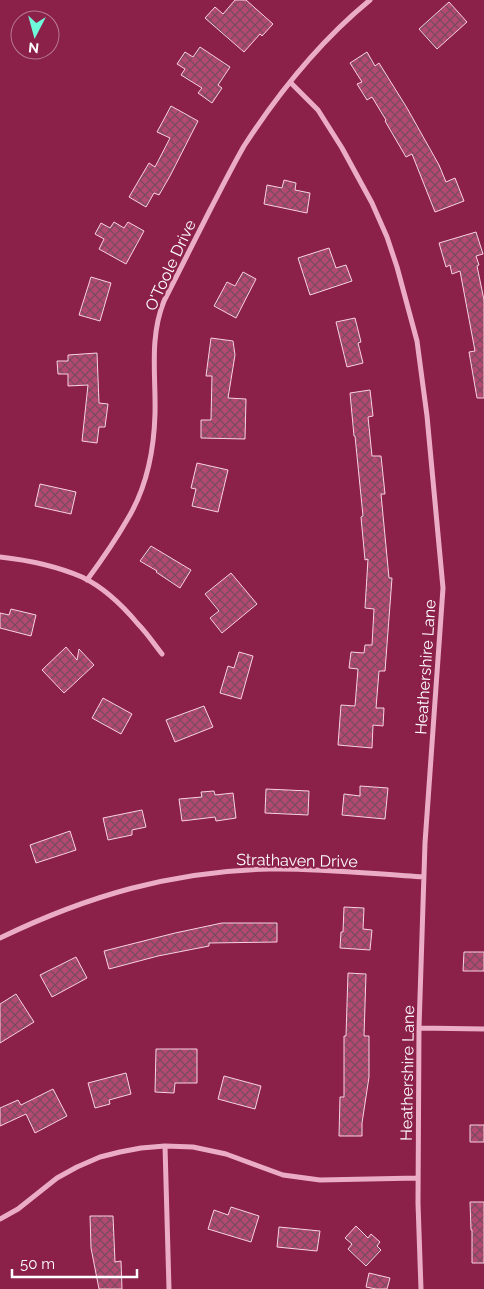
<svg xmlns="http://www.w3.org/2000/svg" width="484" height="1289" font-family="Raleway,sans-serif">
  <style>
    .building { fill: url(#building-cross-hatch); stroke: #f8d2e1 }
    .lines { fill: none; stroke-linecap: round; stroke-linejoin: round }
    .minor { stroke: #ebadc5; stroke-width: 5 }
    .labels { text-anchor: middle; stroke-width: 4.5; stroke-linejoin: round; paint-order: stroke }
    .street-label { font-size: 16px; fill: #fff; stroke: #8b2048 }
  </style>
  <defs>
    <pattern id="building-cross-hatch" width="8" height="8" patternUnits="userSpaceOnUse" patternTransform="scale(1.25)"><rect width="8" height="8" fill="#b34971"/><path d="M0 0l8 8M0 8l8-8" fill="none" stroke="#7a4b5d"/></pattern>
  </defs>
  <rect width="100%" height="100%" fill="#8b2048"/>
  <path class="building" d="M235 0H246L273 24 262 36 260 34 244 52 205 18 215 7 223 14Z
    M449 2 467 22 437 49 419 29Z
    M200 47 230 67 218 85 222 88 212 103 198 93 202 88 181 75 185 69 177 64 185 52 193 57Z
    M367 52 375 66 379 63 407 108 439 165 446 182 455 178 464 201 435 212 412 154 406 157 385 121 386 120 372 97 367 100 357 84 362 82 350 63Z
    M171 106 198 121 170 176 159 195 154 193 146 207 129 197 149 163 155 167 170 138 157 132Z
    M284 180 296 183 295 190 310 193 307 213 264 204 267 185 282 188Z
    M114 222 124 228 128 222 144 231 126 264 99 249 104 239 95 234 101 223 110 228Z
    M476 232 483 254 476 256 479 265 477 266 484 300V398H477L469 352 475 351 460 271 452 274 450 265 446 267 439 243Z
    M329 248 336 268 346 265 352 281 310 295 298 258Z
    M243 272 256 279 236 318 214 306 227 282 235 286Z
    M91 277 111 283 100 321 79 315Z
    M355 318 361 342 358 343 363 363 347 367 336 322Z
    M211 338 233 341 235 355 228 398 246 399 245 439 201 438V420H211L212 376H206Z
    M97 353 99 403 108 404 105 427H99L97 443 82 441 88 385 68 386V374H58L57 361H68V355Z
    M370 390 373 416 368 417 372 456H381L385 494H381L389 578H392L385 671H379L376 708H384L383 726 373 725 372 748 338 745 341 705 355 706 358 669 349 668 351 652 364 653 365 645H372L374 609 365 608 368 559 365 560 361 517 363 516 355 436H354L350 393Z
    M197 463 228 470 218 512 192 506 196 489 191 488Z
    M40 484 76 492 71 514 35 506Z
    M151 546 191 570 180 588 156 572 157 571 140 561Z
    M231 573 257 604 222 633 210 618 219 611 205 594Z
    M11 609 36 615 31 636 0 628V613L9 615Z
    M66 647 77 660 79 649 94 665 64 693 42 670Z
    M239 652 253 656 241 699 220 693 228 666 234 668Z
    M103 698 132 714 121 734 92 718Z
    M204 706 213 727 175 742 166 720Z
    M360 786 388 788 385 819 342 815 344 794 360 796Z
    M266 789 309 791 308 815 265 813Z
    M214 791 215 795 233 793 236 818 216 821 215 817 182 821 179 799 202 797 201 792Z
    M142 810 146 827 132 830V835L108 840 103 818Z
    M70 831 76 850 36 863 30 845Z
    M344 907 364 908 363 929 372 930 370 950 340 948 341 932H343Z
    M222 923H277V942L209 943V946L158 956 109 969 104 951 175 933Z
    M464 952H484V971H463Z
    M76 957 87 978 52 997 40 975Z
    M348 973 366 974 364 1036H369V1077L362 1123V1136H339L340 1097H344V1036H346Z
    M16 994 34 1022 0 1043V1004Z
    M156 1049H197V1083H175L174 1093 155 1092Z
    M126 1073 131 1094 109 1100 110 1104 95 1108 88 1083Z
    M224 1076 261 1086 255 1109 218 1099Z
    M53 1089 67 1116 35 1133 26 1114 0 1126V1108L18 1100 21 1105Z
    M470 1125H484V1142H470Z
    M470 1202H484V1263H472V1230H471Z
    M231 1207 259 1216 251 1242 208 1229 214 1210 228 1215Z
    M90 1216H113L115 1262 121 1261 122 1289H99L91 1248Z
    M356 1226 368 1238 371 1234 380 1242 377 1246 381 1250 366 1266 348 1249 352 1244 345 1238Z
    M279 1227 320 1231 317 1251 277 1247Z
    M369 1273 390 1278 387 1289H376L366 1287Z"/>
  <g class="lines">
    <path class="minor" d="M290 82 318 110 342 148 372 203 387 237 397 267 417 341 427 416 443 588 425 843 419 1028 418 1203 421 1289
      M0 557C28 560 56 566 82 577 103 587 123 606 138 624 147 633 154 644 162 654
      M87 580C101 561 115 541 127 520 146 489 154 450 155 414 156 376 149 338 164 301 179 271 195 240 210 210 221 189 232 167 244 146 279 92 320 41 370 0
      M0 938C87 896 172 871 269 869 320 868 373 874 424 877
      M419 1028 484 1029
      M165 1146 169 1289
      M0 1219 18 1209 57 1178 77 1167 100 1157 120 1152 141 1148 165 1146 193 1147 226 1154 283 1175 320 1180 418 1178"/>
  </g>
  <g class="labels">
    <g class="street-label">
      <text transform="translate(170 265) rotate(-65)" y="6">O'Toole Drive</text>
      <text transform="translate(425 667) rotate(-86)" y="6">Heathershire Lane</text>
      <text transform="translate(297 860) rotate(1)" y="6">Strathaven Drive</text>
      <text transform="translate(407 1073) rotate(-89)" y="6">Heathershire Lane</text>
    </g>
  </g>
  <g transform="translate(35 35) rotate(186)"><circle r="24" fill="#8b2048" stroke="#b97991"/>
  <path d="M0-4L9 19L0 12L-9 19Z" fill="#6ef9da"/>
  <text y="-8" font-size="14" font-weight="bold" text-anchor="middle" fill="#ffffff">N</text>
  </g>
  <path d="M12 1269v8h125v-8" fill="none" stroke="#ffffff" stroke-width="2.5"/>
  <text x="20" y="1269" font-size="15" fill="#ffffff" stroke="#8b2048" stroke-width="4" paint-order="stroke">50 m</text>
</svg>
